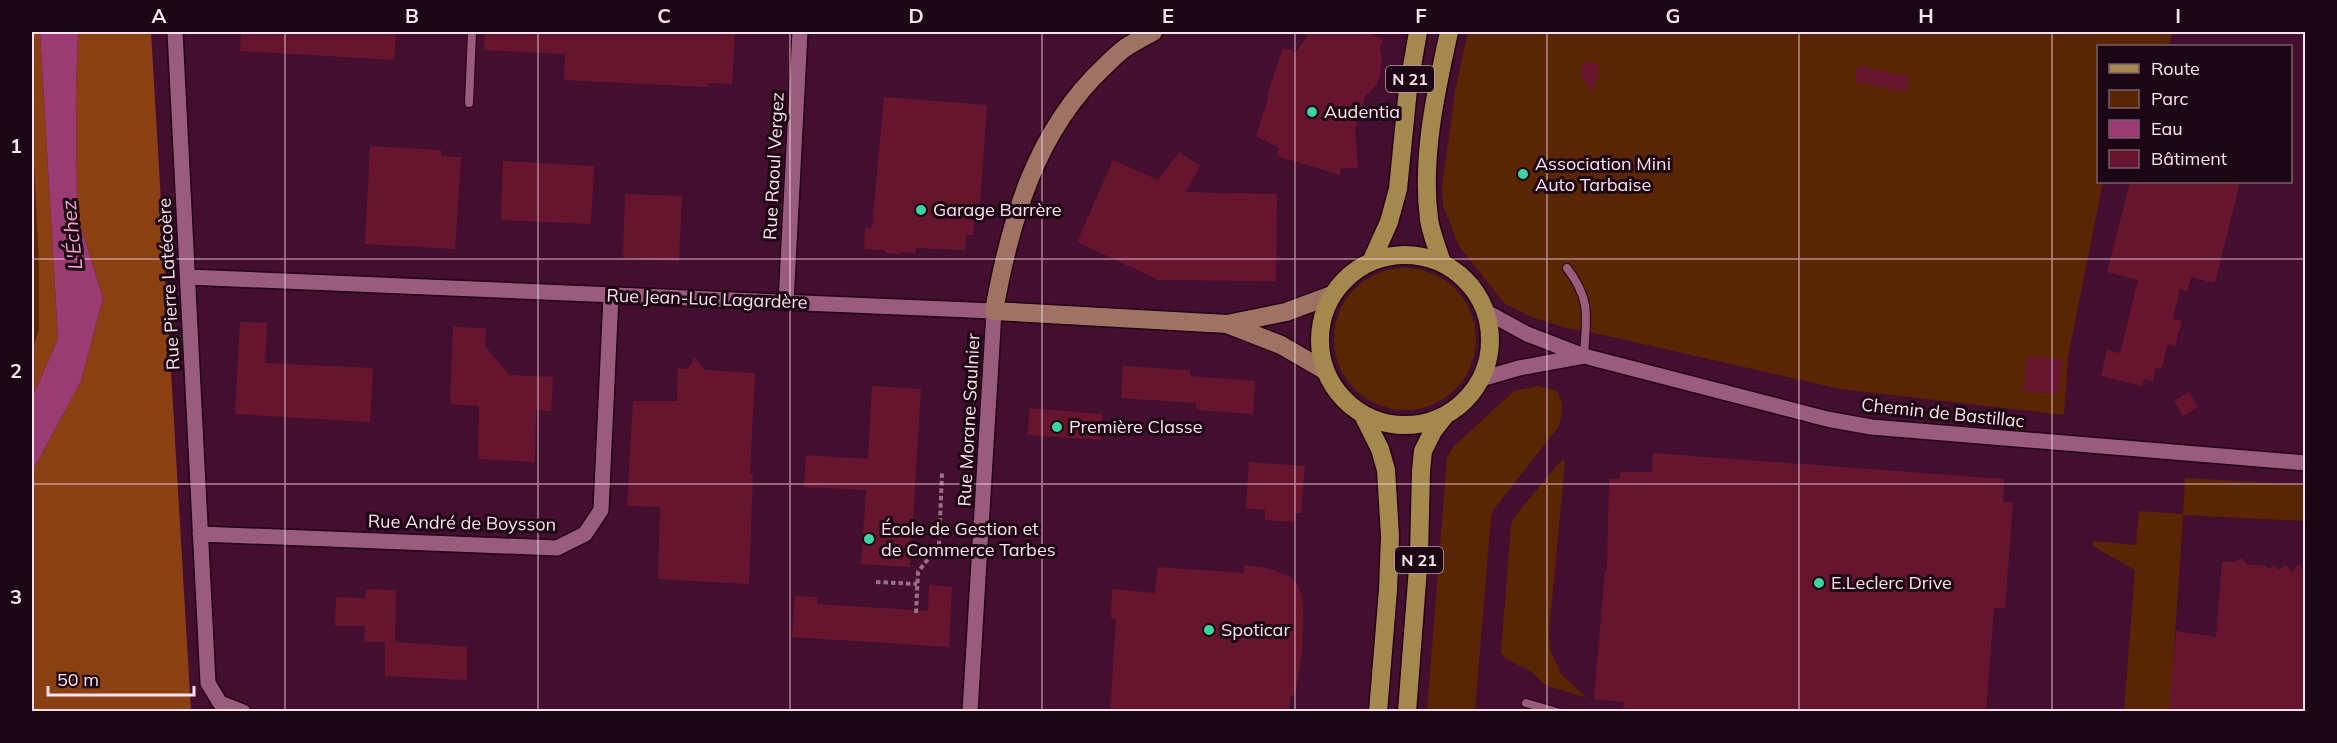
<svg xmlns="http://www.w3.org/2000/svg" width="2337" height="743" font-family="Mulish,sans-serif">
  <style>
    .green { fill: #5a2503 }
    .forest { fill: #8a4013 }
    .water { fill: #9b3a73 }
    .building { fill: #67152e }
    .lines { fill: none; stroke-linecap: round; stroke-linejoin: round }
    .lane-casing { stroke: #240015; stroke-width: 10 }
    .street-casing { stroke: #240015; stroke-width: 18 }
    .secondary-casing { stroke: #240015; stroke-width: 21 }
    .primary-casing { stroke: #240015; stroke-width: 21 }
    .path { stroke: #996f87; stroke-width: 4; stroke-dasharray: 4.5 3; stroke-linecap: butt }
    .lane { stroke: #9a5c7c; stroke-width: 8 }
    .street { stroke: #9a5c7c; stroke-width: 15 }
    .secondary { stroke: #9f7264; stroke-width: 18 }
    .primary { stroke: #a4884d; stroke-width: 18 }
    .grid { fill: none; stroke: #fee1ef; stroke-width: 1.5; stroke-opacity: 0.55 }
    .poi-dot { fill: #3ad4a5; stroke: #1d0613; stroke-width: 2 }
    .labels { text-anchor: middle; stroke-width: 6; stroke-linejoin: round; paint-order: stroke }
    .shield { fill: #1d0613; stroke: #ba9fad; stroke-width: 1.5 }
    .shield-label { font-size: 16px; font-weight: bold; fill: #fee1ef }
    .poi-label { font-size: 18px; fill: #fee1ef; stroke: #1d0613; text-anchor: start }
    .street-label { font-size: 18px; fill: #fee1ef; stroke: #1d0613 }
    .water-label { font-size: 20px; font-style: italic; fill: #f4a6ce; stroke: #1d0613 }
    .neatline { fill: none; stroke: #fee1ef; stroke-width: 2 }
    .grid-label { font-size: 20px; text-anchor: middle; font-weight: bold; fill: #fee1ef }
  </style>
  <rect width="100%" height="100%" fill="#440e2f"/>
  <path class="green" d="M1468 32H2173L2169 46H2098V182H2103L2068 357 2064 415 1840 389 1590 332 1566 328 1532 317 1505 304 1459 246 1443 206 1442 186 1456 86Z
    M32 122 39 265V330L32 350Z
    M1334 339a71 71 0 1 1 142 0a71 71 0 1 1-142 0Z
    M1538 386 1557 391C1565 404 1562 413 1559 426L1494 509 1491 517 1475 711H1427L1447 458 1453 447 1514 391Z
    M1563 460 1565 462 1549 633 1551 652 1561 674 1587 698 1545 685 1532 672 1505 658 1501 652 1511 524 1516 515 1558 464Z
    M2185 478 2305 485V521L2183 515 2170 711H2124L2135 570 2093 546V541L2136 545 2139 511 2183 514Z"/>
  <path class="forest" d="M32 32H40L58 339 32 398V350L39 330V265L32 122Z
    M78 32H151L191 711 32 712V472L81 381 103 298 77 214 76 90Z"/>
  <path class="water" d="M40 32H78L76 90 77 214 103 298 81 381 32 472V398L58 339Z"/>
  <path class="building" d="M241 32H396L394 60 240 51Z
    M485 32H735L732 84 709 83 708 87 564 80 565 54 484 50Z
    M1310 32H1373L1372 35 1383 39 1380 48 1382 59 1380 76 1377 84 1365 97 1355 128 1358 168H1341L1340 175 1277 156 1279 148 1256 136 1269 95H1267L1283 48 1296 52Z
    M1584 61 1599 65 1593 92 1580 75Z
    M1858 66 1909 77 1906 92 1855 81Z
    M884 97 987 105 980 204H976L973 235H966L965 250 916 248 915 253 901 252 900 254 885 253V250L864 249 865 228H872Z
    M370 146 441 150V156L461 157 455 249 365 244Z
    M1179 152 1200 166 1186 192 1277 194 1276 281 1159 280 1077 242 1113 160 1158 180Z
    M503 161 594 166 591 224 501 220Z
    M2130 182H2240L2215 283 2191 277 2187 291 2180 289 2173 319 2182 321 2175 346 2168 344 2161 369 2156 368 2153 381 2144 379 2142 386 2101 376 2107 350 2120 353 2138 280 2107 272Z
    M625 194 682 196 679 261 623 258Z
    M240 322 267 323 265 363 373 368 370 422 235 414Z
    M453 327 486 328 485 346 509 375 553 377 551 411 536 410 535 462 478 459 479 406 450 404Z
    M2027 356 2062 359 2059 394 2024 391Z
    M695 358 705 370 755 373 750 474H753L749 584 658 579 660 507 627 506 633 401H677L678 368 688 369Z
    M1123 366 1190 370V376L1255 381 1253 414 1197 410 1196 403 1121 398Z
    M872 386 921 389 910 567 861 564 866 490 804 487 806 455 868 459Z
    M2189 392 2198 407 2183 416 2174 401Z
    M1030 408 1102 414 1101 440 1027 435Z
    M1653 453 2004 479 2003 502H2013L2005 608H1994L1986 711H1623L1624 702 1594 699 1605 570H1607L1609 479H1619L1621 472H1652Z
    M1249 462 1305 466 1301 513H1295V522L1265 520V510L1246 508Z
    M2241 558 2248 565H2262L2270 569 2274 565 2279 570 2286 565 2292 572 2299 565 2306 573V711H2169L2176 631 2216 637 2222 561 2235 562Z
    M1244 565 1267 568 1289 576 1296 583 1301 593 1303 604 1302 652 1295 695 1290 696 1289 711H1110L1116 619 1111 618 1112 589 1155 593 1158 567 1244 573Z
    M929 585 952 587 949 647 792 637 795 596 818 597 817 604 928 611Z
    M366 589 396 590 395 642 467 647V680L385 676V642H364L365 626H335L336 597 365 598Z"/>
  <g class="lines">
    <g class="lane-casing">
      <path id="lane" d="M469 103 472 32
        M1567 268C1592 301 1586 317 1584 356
        M1526 703 1557 712"/>
    </g>
    <g class="street-casing">
      <path id="street" d="M175 32 208 683 220 703 243 712
        M188 277 994 311 970 712
        M786 302 800 32
        M1485 311 1527 334 1584 356 1827 419 1871 427 2306 463
        M1481 379 1519 368 1584 356
        M200 534 557 548 585 534 601 510 611 296"/>
    </g>
    <g class="secondary-casing">
      <path id="secondary" d="M1153 32C1144 37 1134 42 1125 48 1118 53 1111 60 1105 66 1036 130 1010 221 994 311L1227 324 1286 312 1332 295
        M1227 324 1281 345 1324 370"/>
    </g>
    <g class="primary-casing">
      <path id="primary" d="M1320 340a85 85 0 1 1 170 0a85 85 0 1 1-170 0Z
        M1371 262 1389 222 1398 189 1408 89 1418 32
        M1442 263C1438 249 1431 234 1429 219 1421 158 1436 91 1449 32
        M1363 415 1380 449 1386 470 1390 536 1388 590 1378 712
        M1407 712 1419 555 1421 471 1423 451 1433 431 1444 417"/>
    </g>
    <path class="path" d="M876 582 917 584
      M916 613 918 572 939 545 942 473"/>
    <use href="#lane" class="lane"/>
    <use href="#street" class="street"/>
    <use href="#secondary" class="secondary"/>
    <use href="#primary" class="primary"/>
  </g>
  <path class="grid" d="M285 32V712M538 32V712M790 32V712M1042 32V712M1295 32V712M1547 32V712M1799 32V712M2052 32V712M32 259H2306M32 484H2306"/>
  <g class="poi-dot">
    <circle cx="1312" cy="112" r="6"/>
    <circle cx="1523" cy="174" r="6"/>
    <circle cx="921" cy="210" r="6"/>
    <circle cx="1057" cy="427" r="6"/>
    <circle cx="869" cy="539" r="6"/>
    <circle cx="1819" cy="583" r="6"/>
    <circle cx="1209" cy="630" r="6"/>
  </g>
  <g class="labels">
    <g class="shield">
      <rect x="1386" y="66" width="48" height="26" rx="4.5"/>
      <rect x="1395" y="547" width="48" height="26" rx="4.5"/>
    </g>
    <g class="shield-label">
      <text x="1410" y="85">N 21</text>
      <text x="1419" y="566">N 21</text>
    </g>
    <g class="poi-label">
      <text x="1324" y="118">Audentia</text>
      <text x="1535" y="170">Association Mini<tspan x="1535" dy="21">Auto Tarbaise</tspan></text>
      <text x="933" y="216">Garage Barrère</text>
      <text x="1069" y="433">Première Classe</text>
      <text x="881" y="535">École de Gestion et<tspan x="881" dy="21">de Commerce Tarbes</tspan></text>
      <text x="1831" y="589">E.Leclerc Drive</text>
      <text x="1221" y="636">Spoticar</text>
    </g>
    <g class="street-label">
      <text transform="translate(774 166) rotate(-87)" y="6">Rue Raoul Vergez</text>
      <text transform="translate(169 284) rotate(-93)" y="6">Rue Pierre Latécoère</text>
      <text transform="translate(707 299) rotate(2)" y="6">Rue Jean-Luc Lagardère</text>
      <text transform="translate(1943 413) rotate(6)" y="6">Chemin de Bastillac</text>
      <text transform="translate(969 420) rotate(-87)" y="6">Rue Morane Saulnier</text>
      <text transform="translate(462 523) rotate(1)" y="6">Rue André de Boysson</text>
    </g>
    <g class="water-label">
      <text transform="translate(72 235) rotate(-96)" y="7">L'Échez</text>
    </g>
  </g>
  <rect width="2337" height="743" fill="none" stroke="#1d0613" stroke-width="66"/>
  <rect x="2097" y="45" width="195" height="138" fill="#1d0613" stroke="#775e6b" stroke-width="1.5"/>
  <rect x="2109" y="64" width="30" height="9" fill="#a4884d" stroke="#775e6b" stroke-width="1.5"/>
  <text x="2151" y="75" font-size="18" fill="#fee1ef">Route</text>
  <rect x="2109" y="90" width="30" height="18" fill="#5a2503" stroke="#775e6b" stroke-width="1.5"/>
  <text x="2151" y="105" font-size="18" fill="#fee1ef">Parc</text>
  <rect x="2109" y="120" width="30" height="18" fill="#9b3a73" stroke="#775e6b" stroke-width="1.5"/>
  <text x="2151" y="135" font-size="18" fill="#fee1ef">Eau</text>
  <rect x="2109" y="150" width="30" height="18" fill="#67152e" stroke="#775e6b" stroke-width="1.5"/>
  <text x="2151" y="165" font-size="18" fill="#fee1ef">Bâtiment</text>
  <path d="M48 686v9h146v-9" fill="none" stroke="#fee1ef" stroke-width="3"/>
  <text x="57" y="686" font-size="18" fill="#fee1ef" stroke="#1d0613" stroke-width="4.5" paint-order="stroke">50 m</text>
  <rect x="33" y="33" width="2271" height="677" class="neatline"/>
  <g class="grid-label">
    <text x="159" y="23">A</text>
    <text x="412" y="23">B</text>
    <text x="664" y="23">C</text>
    <text x="916" y="23">D</text>
    <text x="1168" y="23">E</text>
    <text x="1421" y="23">F</text>
    <text x="1673" y="23">G</text>
    <text x="1926" y="23">H</text>
    <text x="2178" y="23">I</text>
    <text x="16" y="153">1</text>
    <text x="16" y="378">2</text>
    <text x="16" y="604">3</text>
  </g>
</svg>
